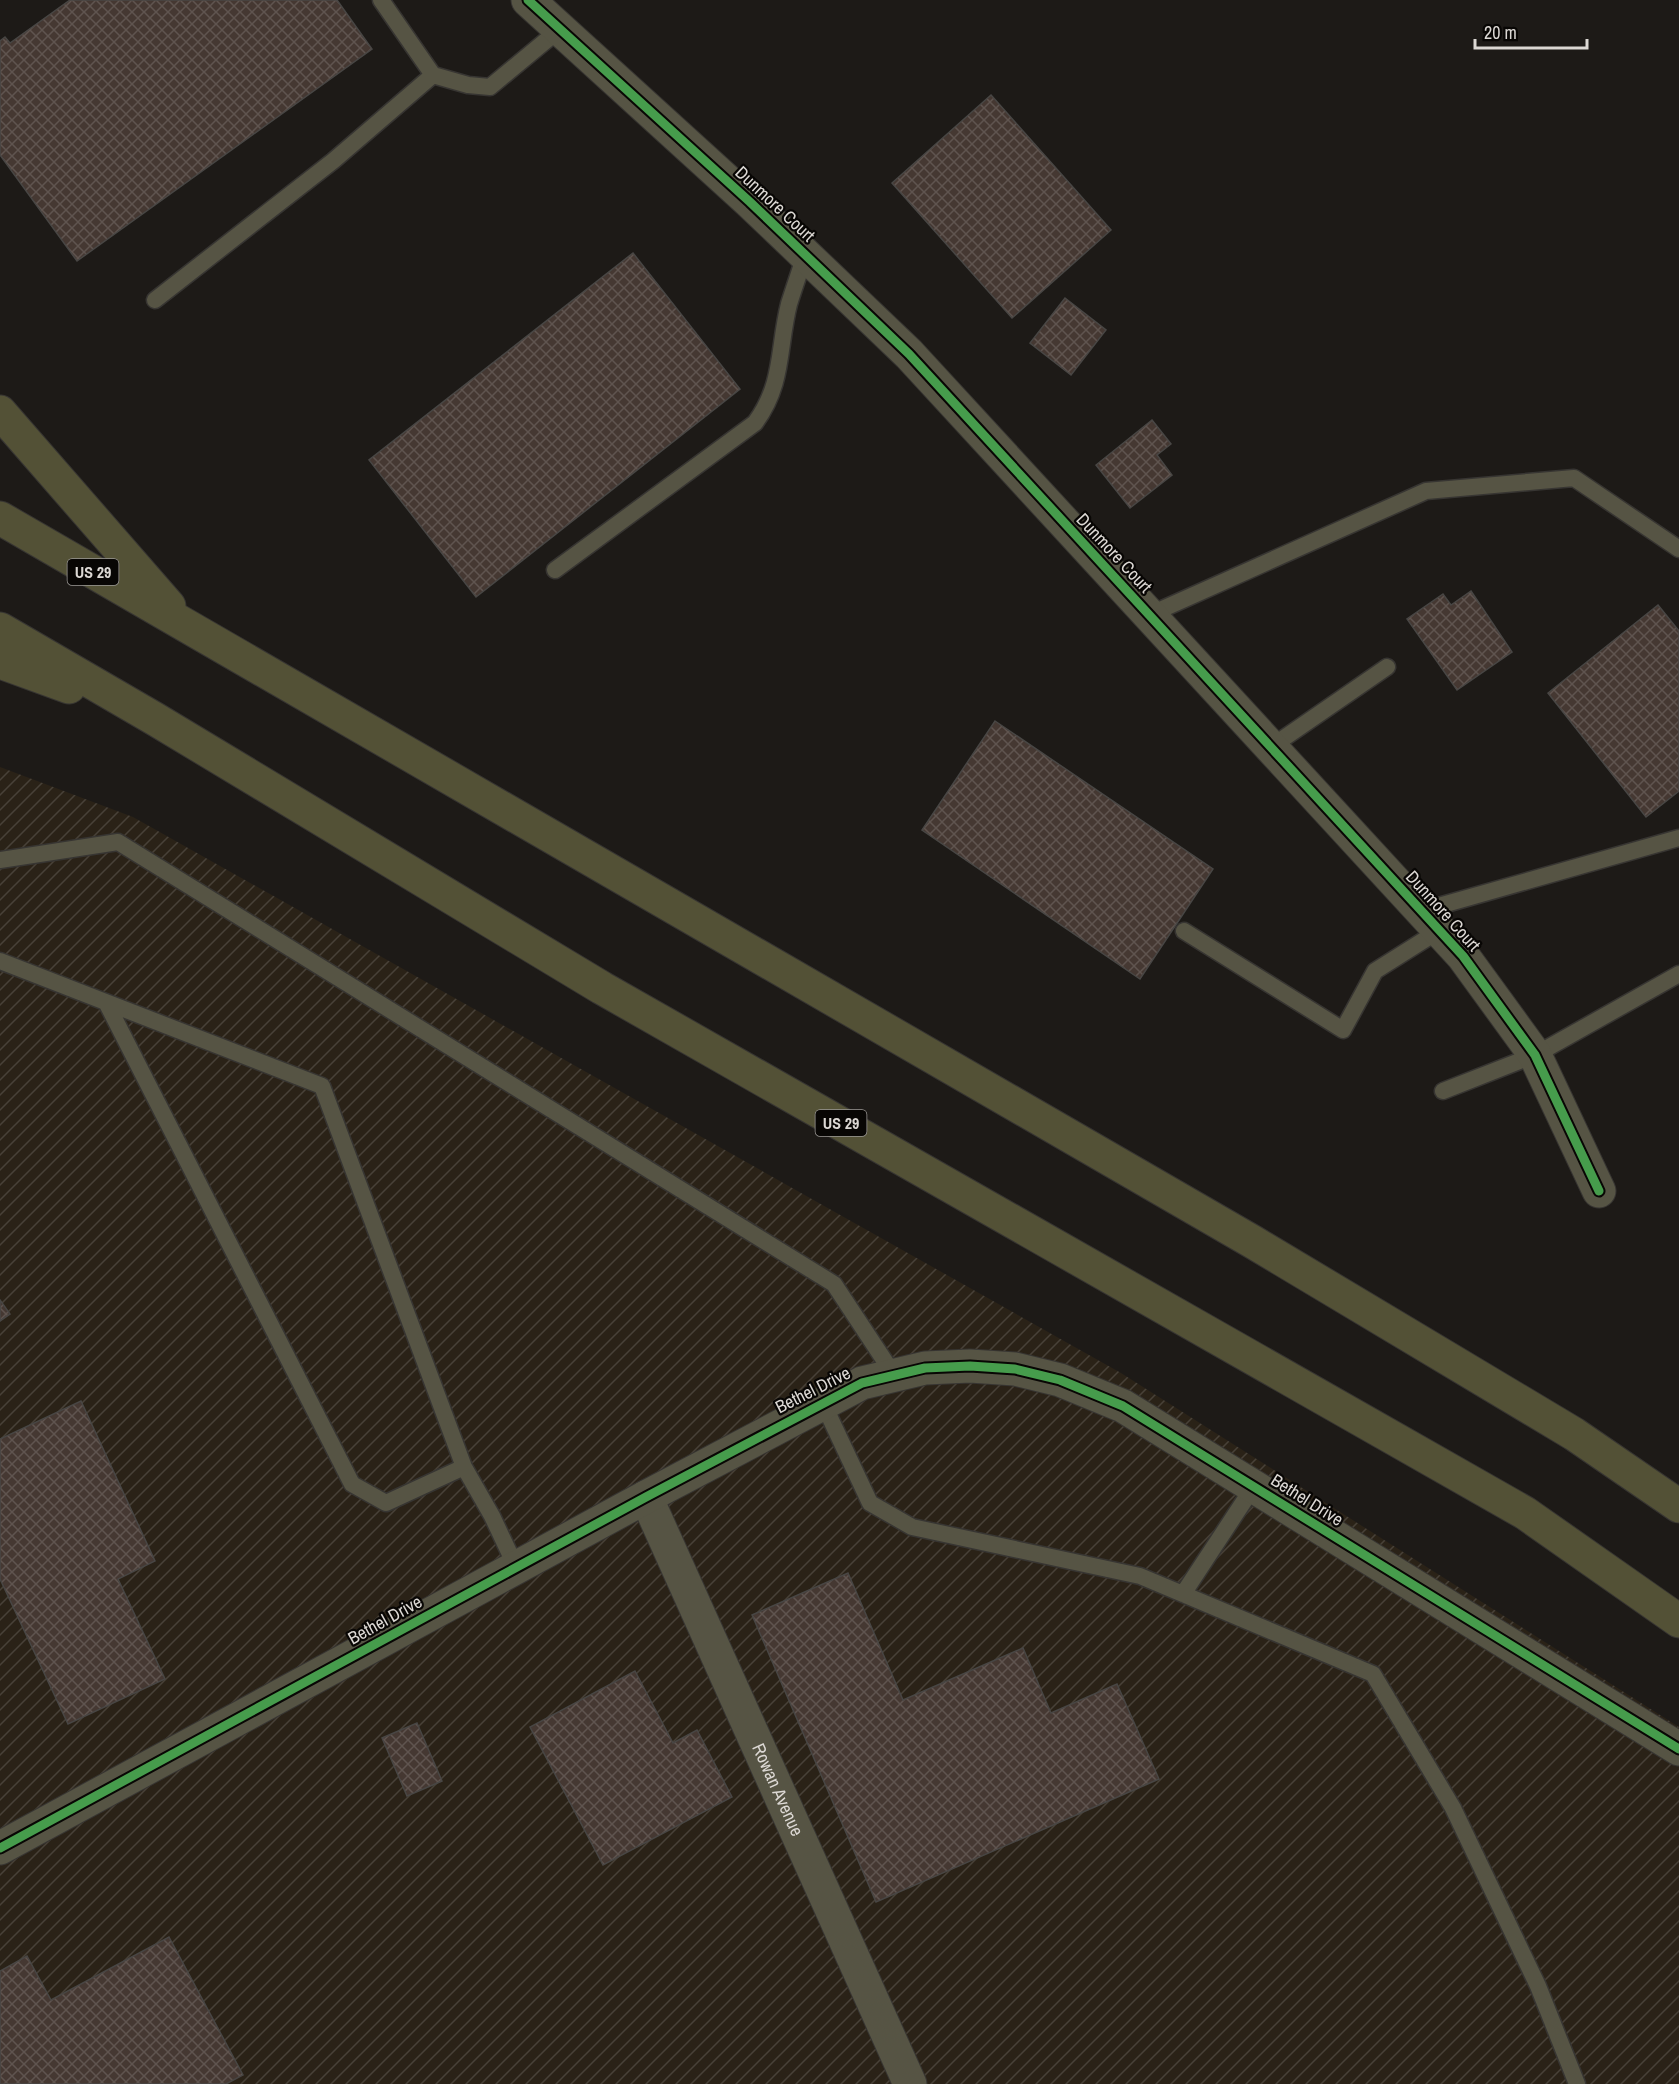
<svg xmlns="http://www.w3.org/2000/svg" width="1679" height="2084" font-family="'Archivo Narrow',sans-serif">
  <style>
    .industrial { fill: url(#industrial-furrows) }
    .building { fill: url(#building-cross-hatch); stroke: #484644; stroke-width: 1.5 }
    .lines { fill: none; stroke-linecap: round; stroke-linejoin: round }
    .lane-casing { stroke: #373532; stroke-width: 19 }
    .street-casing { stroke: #373532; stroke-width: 35 }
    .highway-casing { stroke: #373532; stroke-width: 35 }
    .lane { stroke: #565444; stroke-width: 16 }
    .street { stroke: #565444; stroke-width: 33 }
    .highway { stroke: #535136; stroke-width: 33 }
    .cycleway-casing { stroke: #080604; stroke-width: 13 }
    .cycleway { stroke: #469c4c; stroke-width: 9 }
    .labels { text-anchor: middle; stroke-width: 4.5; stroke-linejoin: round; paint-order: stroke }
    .shield { fill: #080604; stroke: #9c9996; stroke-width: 1.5 }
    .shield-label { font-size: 16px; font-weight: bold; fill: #dcd8d4 }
    .street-label { font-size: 18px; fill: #dcd8d4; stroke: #080604 }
  </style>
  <defs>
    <pattern id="industrial-furrows" width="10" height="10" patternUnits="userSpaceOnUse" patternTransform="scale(1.5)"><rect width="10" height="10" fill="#2a2217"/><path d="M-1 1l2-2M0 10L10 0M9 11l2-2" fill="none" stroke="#484138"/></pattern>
    <pattern id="building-cross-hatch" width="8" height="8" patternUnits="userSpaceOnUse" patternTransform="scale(1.5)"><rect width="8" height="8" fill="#453832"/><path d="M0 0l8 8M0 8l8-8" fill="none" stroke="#5f544f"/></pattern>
  </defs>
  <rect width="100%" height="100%" fill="#1d1a17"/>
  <path class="industrial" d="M0 767 133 817 1121 1373 1679 1727V2084H0Z"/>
  <path class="building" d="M70 0H337L372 49 77 261 0 155V41L5 37 10 43Z
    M991 95 1111 230 1012 318 892 183Z
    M633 253 740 389 476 597 369 460Z
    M1065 298 1106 330 1071 375 1030 343Z
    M1152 420 1171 444 1157 455 1172 475 1130 508 1096 465Z
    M1471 591 1512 652 1457 690 1407 619 1443 594 1451 605Z
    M1658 605 1679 631V791L1646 817 1548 693Z
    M995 721 1213 869 1140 979 922 830Z
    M0 1300 10 1314 0 1321Z
    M81 1401 155 1561 118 1579 165 1679 68 1724 0 1579V1439Z
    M848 1573 903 1700 1023 1648 1051 1713 1117 1684 1159 1779 876 1902 752 1615Z
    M635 1671 673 1743 697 1730 732 1797 603 1865 530 1727Z
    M417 1723 442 1781 407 1796 382 1738Z
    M169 1937 243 2075 226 2084H0V1971L27 1956 51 2000Z"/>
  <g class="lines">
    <g class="lane-casing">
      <path id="lane" d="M381 0 433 75
        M155 300 333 161 433 75 468 85 490 87 560 29
        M555 570 755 423C784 384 778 347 789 304 794 288 800 271 805 255
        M1149 615 1426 491 1574 478 1679 549
        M1271 747 1387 667
        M0 860 118 842 834 1284 894 1375
        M1421 911 1679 838
        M1184 931 1343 1030 1375 971 1440 930
        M0 961 322 1086 464 1467 492 1516 516 1567
        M106 1002 352 1484 386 1503 464 1467
        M1443 1091 1535 1055 1679 974
        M823 1403 870 1503 912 1527 1140 1576 1373 1674 1453 1808 1538 1986 1577 2084
        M1183 1594 1254 1486"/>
    </g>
    <g class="street-casing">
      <g id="street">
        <path d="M528 0 750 202 909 354 1463 956 1535 1055 1599 1191"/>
        <path id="s1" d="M646 1497 910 2084"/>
        <path d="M0 1848 646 1497 862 1383 925 1368 970 1366 1015 1369 1060 1380 1123 1406 1679 1749"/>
      </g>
    </g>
    <g class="highway-casing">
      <path id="highway" d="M0 412 169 606
        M0 518 1253 1242 1574 1434 1679 1506
        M0 629 155 719 602 988 1525 1513 1679 1621
        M0 662 69 687"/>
    </g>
    <use href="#lane" class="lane"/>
    <use href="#street" class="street"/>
    <use href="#highway" class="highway"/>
    <g class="cycleway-casing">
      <path id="cycleway" d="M528 0 750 202 909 354 1463 956 1535 1055 1599 1191
        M0 1848 646 1497 862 1383 925 1368 970 1366 1015 1369 1060 1380 1123 1406 1679 1749"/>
    </g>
    <use href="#cycleway" class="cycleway"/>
  </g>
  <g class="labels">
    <g class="shield">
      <rect x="67.5" y="559" width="51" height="26" rx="4.5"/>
      <rect x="815.5" y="1110" width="51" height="26" rx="4.5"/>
    </g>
    <g class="shield-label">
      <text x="93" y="578">US 29</text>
      <text x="841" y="1129">US 29</text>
    </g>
    <g class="street-label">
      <text transform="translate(775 204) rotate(43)" y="6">Dunmore Court</text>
      <text transform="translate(1114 553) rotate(47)" y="6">Dunmore Court</text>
      <text transform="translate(1443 911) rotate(48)" y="6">Dunmore Court</text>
      <text transform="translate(813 1390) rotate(-27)" y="6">Bethel Drive</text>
      <text transform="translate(1307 1500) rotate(32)" y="6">Bethel Drive</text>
      <text transform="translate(385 1620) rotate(-29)" y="6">Bethel Drive</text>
      <text dy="6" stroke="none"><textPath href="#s1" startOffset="321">Rowan Avenue</textPath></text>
    </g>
  </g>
  <path d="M1475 39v9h112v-9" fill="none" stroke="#dcd8d4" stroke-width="3"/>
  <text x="1484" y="39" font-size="18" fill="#dcd8d4" stroke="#080604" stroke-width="4.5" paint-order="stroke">20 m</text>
</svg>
